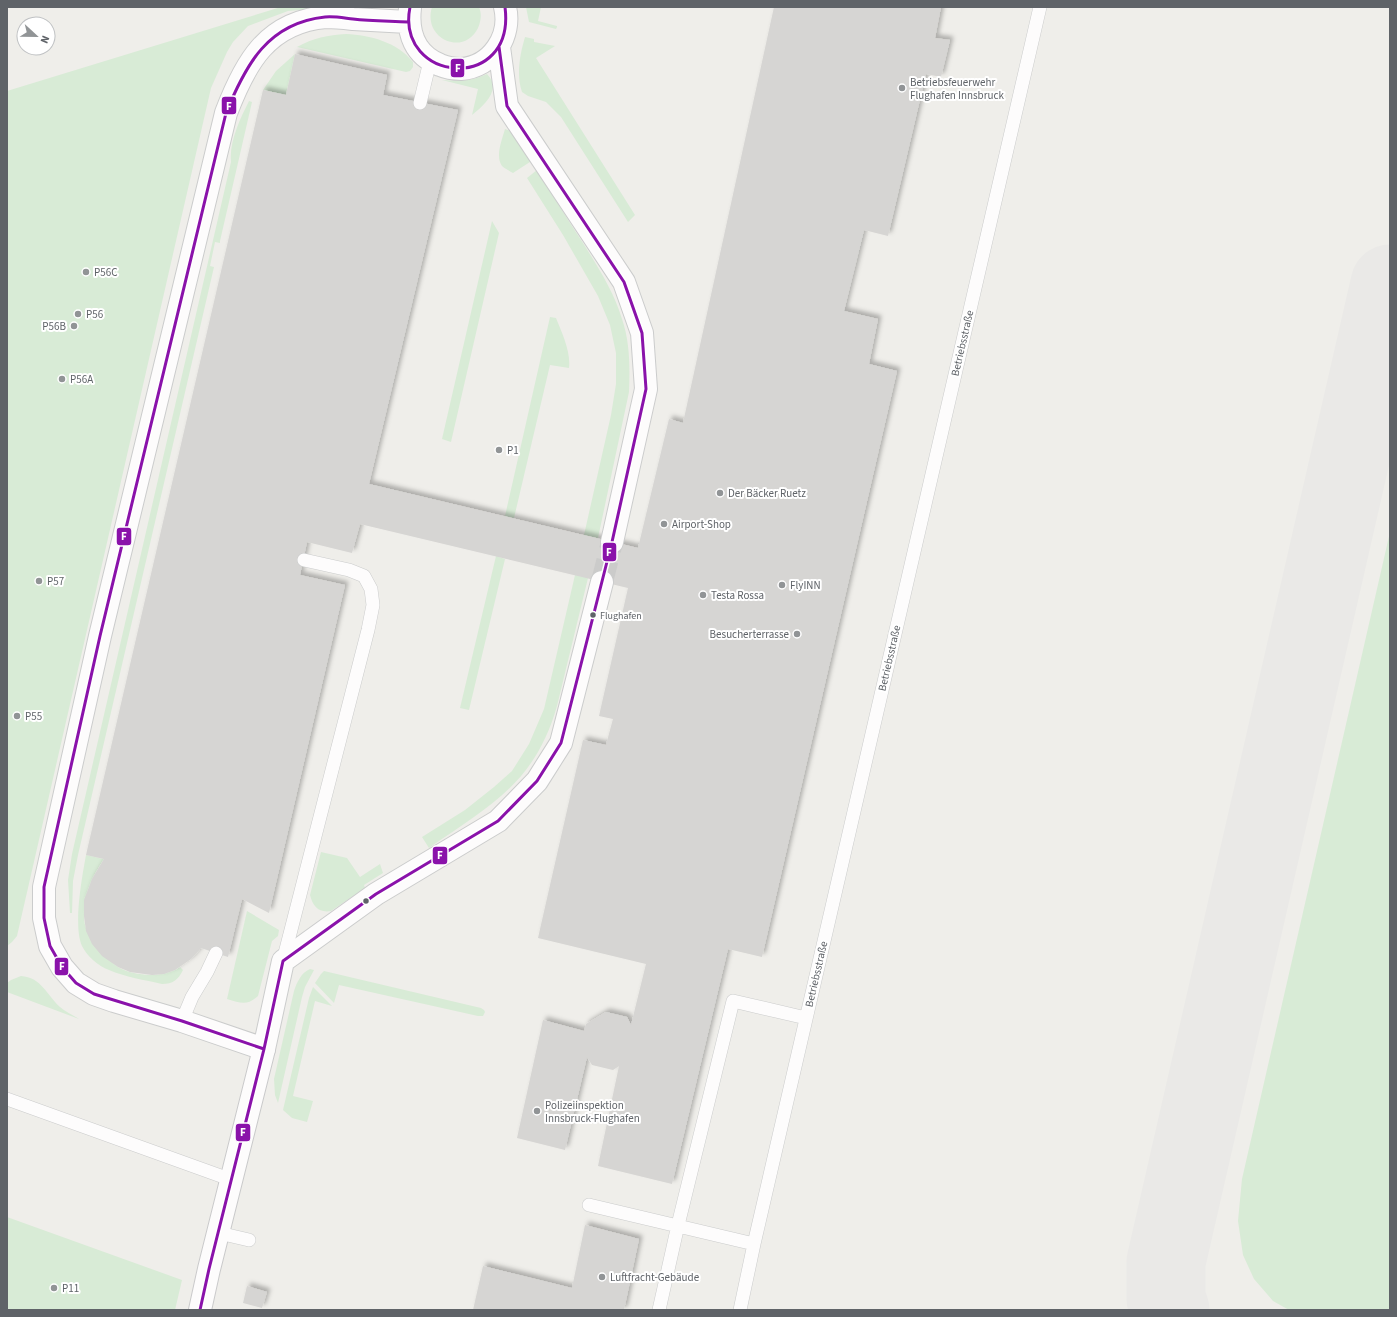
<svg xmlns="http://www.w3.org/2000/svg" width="1397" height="1317" font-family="'Source Sans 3',sans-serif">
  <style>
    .green { fill: #d8ebd6 }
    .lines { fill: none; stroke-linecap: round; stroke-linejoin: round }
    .taxiway { stroke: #eae9e7; stroke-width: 79 }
    .building { fill: #d6d5d3; filter: url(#shadow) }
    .street-tunnel { stroke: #cbcbca; stroke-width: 22; stroke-dasharray: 22 11; stroke-linecap: butt }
    .lane-casing { stroke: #cbcccc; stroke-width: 14 }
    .street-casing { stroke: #cbcccc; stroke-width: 24 }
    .secondary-casing { stroke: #cacacb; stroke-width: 24 }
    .lane { stroke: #fdfcfc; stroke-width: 13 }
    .street { stroke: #fdfcfc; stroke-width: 22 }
    .secondary { stroke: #fdfcfc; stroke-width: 22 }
    .bus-1-casing { stroke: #fff; stroke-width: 6 }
    .bus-1 { stroke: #8a12aa; stroke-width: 3 }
    .poi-dot { fill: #919496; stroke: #fff; stroke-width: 1.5 }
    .bus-dot { fill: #5f6368; stroke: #fff; stroke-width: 1.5 }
    .labels { text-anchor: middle; stroke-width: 4; stroke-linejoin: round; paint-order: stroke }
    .bus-label { font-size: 10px; fill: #5f6368; stroke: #fff; text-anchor: start }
    .poi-label { font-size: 11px; fill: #5f6368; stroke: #fff; text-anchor: start }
    .street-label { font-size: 11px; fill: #5f6368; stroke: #fff }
    .line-badge { stroke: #fff; stroke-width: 1.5 }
    .badge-label { font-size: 11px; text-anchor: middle; font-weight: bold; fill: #fff }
  </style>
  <defs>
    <filter id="shadow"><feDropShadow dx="3.5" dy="-3.5" stdDeviation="2" flood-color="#0004"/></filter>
  </defs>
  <rect width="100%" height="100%" fill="#efeeea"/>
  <path class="green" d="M281 7H335L288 11 248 26 233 42 227 52 211 88 17 936 12 942 7 946V91Z
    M432 7H479C482 14 481 21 478 28 464 57 422 39 432 7Z
    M526 7H541L538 21 557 26V27L556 29 529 22Z
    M346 34C370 35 397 42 413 62V67L410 71 406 72 297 47C313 38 328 35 346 34Z
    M525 37 534 39V42L555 46 536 58 635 215 628 222 561 117 546 102 528 96 522 92C516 75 520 54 525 37Z
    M295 54 286 95 263 90 276 71Z
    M487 74C502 89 485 105 472 115L478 89 442 80C459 81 470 82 487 74Z
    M249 101 252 102 220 241V243L215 242 210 266 214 267 78 855 73 881 72 913H70L68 880 72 854 231 162C229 142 240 119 249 101Z
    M505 129 514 132 533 160 513 173C510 171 505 169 502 166 495 156 502 140 505 129Z
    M537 170C552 194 567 219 583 243 598 267 614 292 622 319 630 342 630 368 629 392L598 538 584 535 611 415 616 384V353L610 325 598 296 563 235 527 178Z
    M492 221 499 233 451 442 442 439Z
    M550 317 556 318C562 333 571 352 569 368L550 365 514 518 505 516Z
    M1390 532V1310H1289L1273 1301 1254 1279 1243 1255 1238 1221 1242 1179Z
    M496 556 505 559 469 710 460 708Z
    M575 575 588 578 557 706C535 783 491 805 429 848L422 837 465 810 494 787 512 771 529 744 544 709Z
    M321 852 347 858 360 877 380 864 383 873 364 885 365 888 331 911C319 913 313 907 310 895Z
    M86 855 104 859C93 876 83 894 84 915 84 931 90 936 100 947 105 953 111 963 118 967 135 977 164 978 180 967L183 970C178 980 173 984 162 984 145 980 125 977 109 970 98 966 87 956 82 946 73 926 82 877 86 855Z
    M247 911 279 930 278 936 272 941 258 996C247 1006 241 1003 227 999Z
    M310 969 314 970 305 987 302 997 278 1103 275 1095 274 1079 294 991C297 982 301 973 310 969Z
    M324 971 481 1008 484 1010 485 1012 483 1016H478L339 985 334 1003 315 983 321 974Z
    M21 976C41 977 47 995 60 1007 66 1012 73 1015 79 1019L7 992V983L11 980Z
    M313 987 332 1006 315 1001 293 1096 313 1101 307 1122 292 1118 283 1110 309 998Z
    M7 1217 182 1280 175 1310H7Z"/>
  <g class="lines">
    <path class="taxiway" d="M1170 1310 1166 1299V1262L1390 284"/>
  </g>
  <path class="building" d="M774 7H941L935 38 950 40 941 77 926 74 888 236 864 230 844 311 878 319 869 364 897 371 762 957 728 949 672 1184 598 1166 619 1066 613 1070 592 1065 587 1057 565 1150 517 1138 543 1020 584 1031 586 1024 606 1012 627 1017 631 1025 646 964 538 938 583 740 606 745 613 719 599 716 628 588 360 524 352 553 307 542 300 575 345 585 269 913 242 899 228 957 201 948 191 959 175 970 164 974 152 975 130 972 118 967 102 956 92 944 86 931 84 916V900L92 879 104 859 86 855 263 90 286 95 295 54 387 75 383 95 458 110 369 484 638 548 669 419 683 423Z
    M585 1225 639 1239 624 1310H473L483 1266 572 1288Z
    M247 1286 267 1292 262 1308 243 1303Z"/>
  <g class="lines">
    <path class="street-tunnel" d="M602 582 612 542"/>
    <g class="lane-casing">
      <path id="lane" d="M420 103 430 61
        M283 961 368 630 373 605 371 589 364 576 349 570 304 560
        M182 1021 192 997 207 972 216 953
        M7 1099 232 1180
        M589 1205 754 1244
        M219 1233 249 1240
        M659 1310 678 1225 733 1001 806 1018
        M740 1310 754 1244 1040 7"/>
    </g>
    <g class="street-casing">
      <path id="street" d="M410 8C407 34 415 55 440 65 447 68 454 69 461 69 492 67 512 36 505 7
        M408 22C390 21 372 20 353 19 344 18 335 17 326 17 267 22 245 63 226 113L100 636 44 887V918L50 946 62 967 76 983 94 994 114 1001 182 1021 264 1049 283 961 376 894 498 821 537 781 561 743 602 582
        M499 47 507 106 624 282 642 333 646 389 612 542"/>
    </g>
    <g class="secondary-casing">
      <path id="secondary" d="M200 1310 209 1269 264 1049"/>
    </g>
    <use href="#lane" class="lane"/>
    <use href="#street" class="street"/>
    <use href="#secondary" class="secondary"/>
    <g class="bus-1-casing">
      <path id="bus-1" d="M410 7C395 83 516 94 505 7
        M264 1049 182 1021 94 994 76 983 62 967 50 946 44 918V887L100 636 226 113C246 64 268 23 325 17 334 16 344 18 353 19 371 21 390 21 408 22
        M200 1310 209 1269 264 1049 283 961 376 894 498 821 537 781 561 743 612 542 646 389 642 333 624 282 507 106 499 47"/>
    </g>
    <use href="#bus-1" class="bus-1"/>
  </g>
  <g class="poi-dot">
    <circle cx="902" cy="88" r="4"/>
    <circle cx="86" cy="272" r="4"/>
    <circle cx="78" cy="314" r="4"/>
    <circle cx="74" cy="326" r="4"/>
    <circle cx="62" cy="379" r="4"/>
    <circle cx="499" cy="450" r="4"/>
    <circle cx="720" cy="493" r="4"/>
    <circle cx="664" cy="524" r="4"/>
    <circle cx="39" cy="581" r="4"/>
    <circle cx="782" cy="585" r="4"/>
    <circle cx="703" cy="595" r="4"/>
    <circle cx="797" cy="634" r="4"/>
    <circle cx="17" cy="716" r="4"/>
    <circle cx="537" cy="1111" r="4"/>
    <circle cx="602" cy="1277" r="4"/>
    <circle cx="54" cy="1288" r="4"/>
  </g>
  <g class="bus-dot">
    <circle cx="593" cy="615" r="3.5"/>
    <circle cx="366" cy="901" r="3.5"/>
  </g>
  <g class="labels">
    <g class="bus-label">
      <text x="600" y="619">Flughafen</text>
    </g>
    <g class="poi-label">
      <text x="910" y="86">Betriebsfeuerwehr<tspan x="910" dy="13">Flughafen Innsbruck</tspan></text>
      <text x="94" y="276">P56C</text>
      <text x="86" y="318">P56</text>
      <text x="66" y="330" text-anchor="end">P56B</text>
      <text x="70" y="383">P56A</text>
      <text x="507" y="454">P1</text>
      <text x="728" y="497">Der Bäcker Ruetz</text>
      <text x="672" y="528">Airport-Shop</text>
      <text x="47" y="585">P57</text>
      <text x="790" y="589">FlyINN</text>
      <text x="711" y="599">Testa Rossa</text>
      <text x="789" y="638" text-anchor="end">Besucherterrasse</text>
      <text x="25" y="720">P55</text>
      <text x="545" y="1109">Polizeiinspektion<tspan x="545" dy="13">Innsbruck-Flughafen</tspan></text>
      <text x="610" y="1281">Luftfracht-Gebäude</text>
      <text x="62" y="1292">P11</text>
    </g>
    <g class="street-label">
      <text transform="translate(962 343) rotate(-77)" y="4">Betriebsstraße</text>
      <text transform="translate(889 658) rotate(-77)" y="4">Betriebsstraße</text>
      <text transform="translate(816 974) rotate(-77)" y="4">Betriebsstraße</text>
    </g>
  </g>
  <g class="line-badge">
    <rect x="450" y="58" width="15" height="20" rx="4" fill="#8a12aa"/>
    <rect x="221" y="96" width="16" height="19" rx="4" fill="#8a12aa"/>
    <rect x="116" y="527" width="16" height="19" rx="4" fill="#8a12aa"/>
    <rect x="602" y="542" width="15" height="20" rx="4" fill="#8a12aa"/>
    <rect x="432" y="846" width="16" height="19" rx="4" fill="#8a12aa"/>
    <rect x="54" y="957" width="15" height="19" rx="4" fill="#8a12aa"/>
    <rect x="235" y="1123" width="16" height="19" rx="4" fill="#8a12aa"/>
  </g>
  <g class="badge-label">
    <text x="458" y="72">F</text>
    <text x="229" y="110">F</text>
    <text x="124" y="540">F</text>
    <text x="609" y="556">F</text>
    <text x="440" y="859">F</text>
    <text x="62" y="970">F</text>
    <text x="243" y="1136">F</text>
  </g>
  <rect width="1397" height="1317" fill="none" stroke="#5f6368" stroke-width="16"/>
  <g transform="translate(36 36) rotate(112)"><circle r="19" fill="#ffffff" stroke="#bfc1c3"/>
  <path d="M0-3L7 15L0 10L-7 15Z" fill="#919496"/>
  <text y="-6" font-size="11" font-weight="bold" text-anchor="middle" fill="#5f6368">N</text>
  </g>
</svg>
